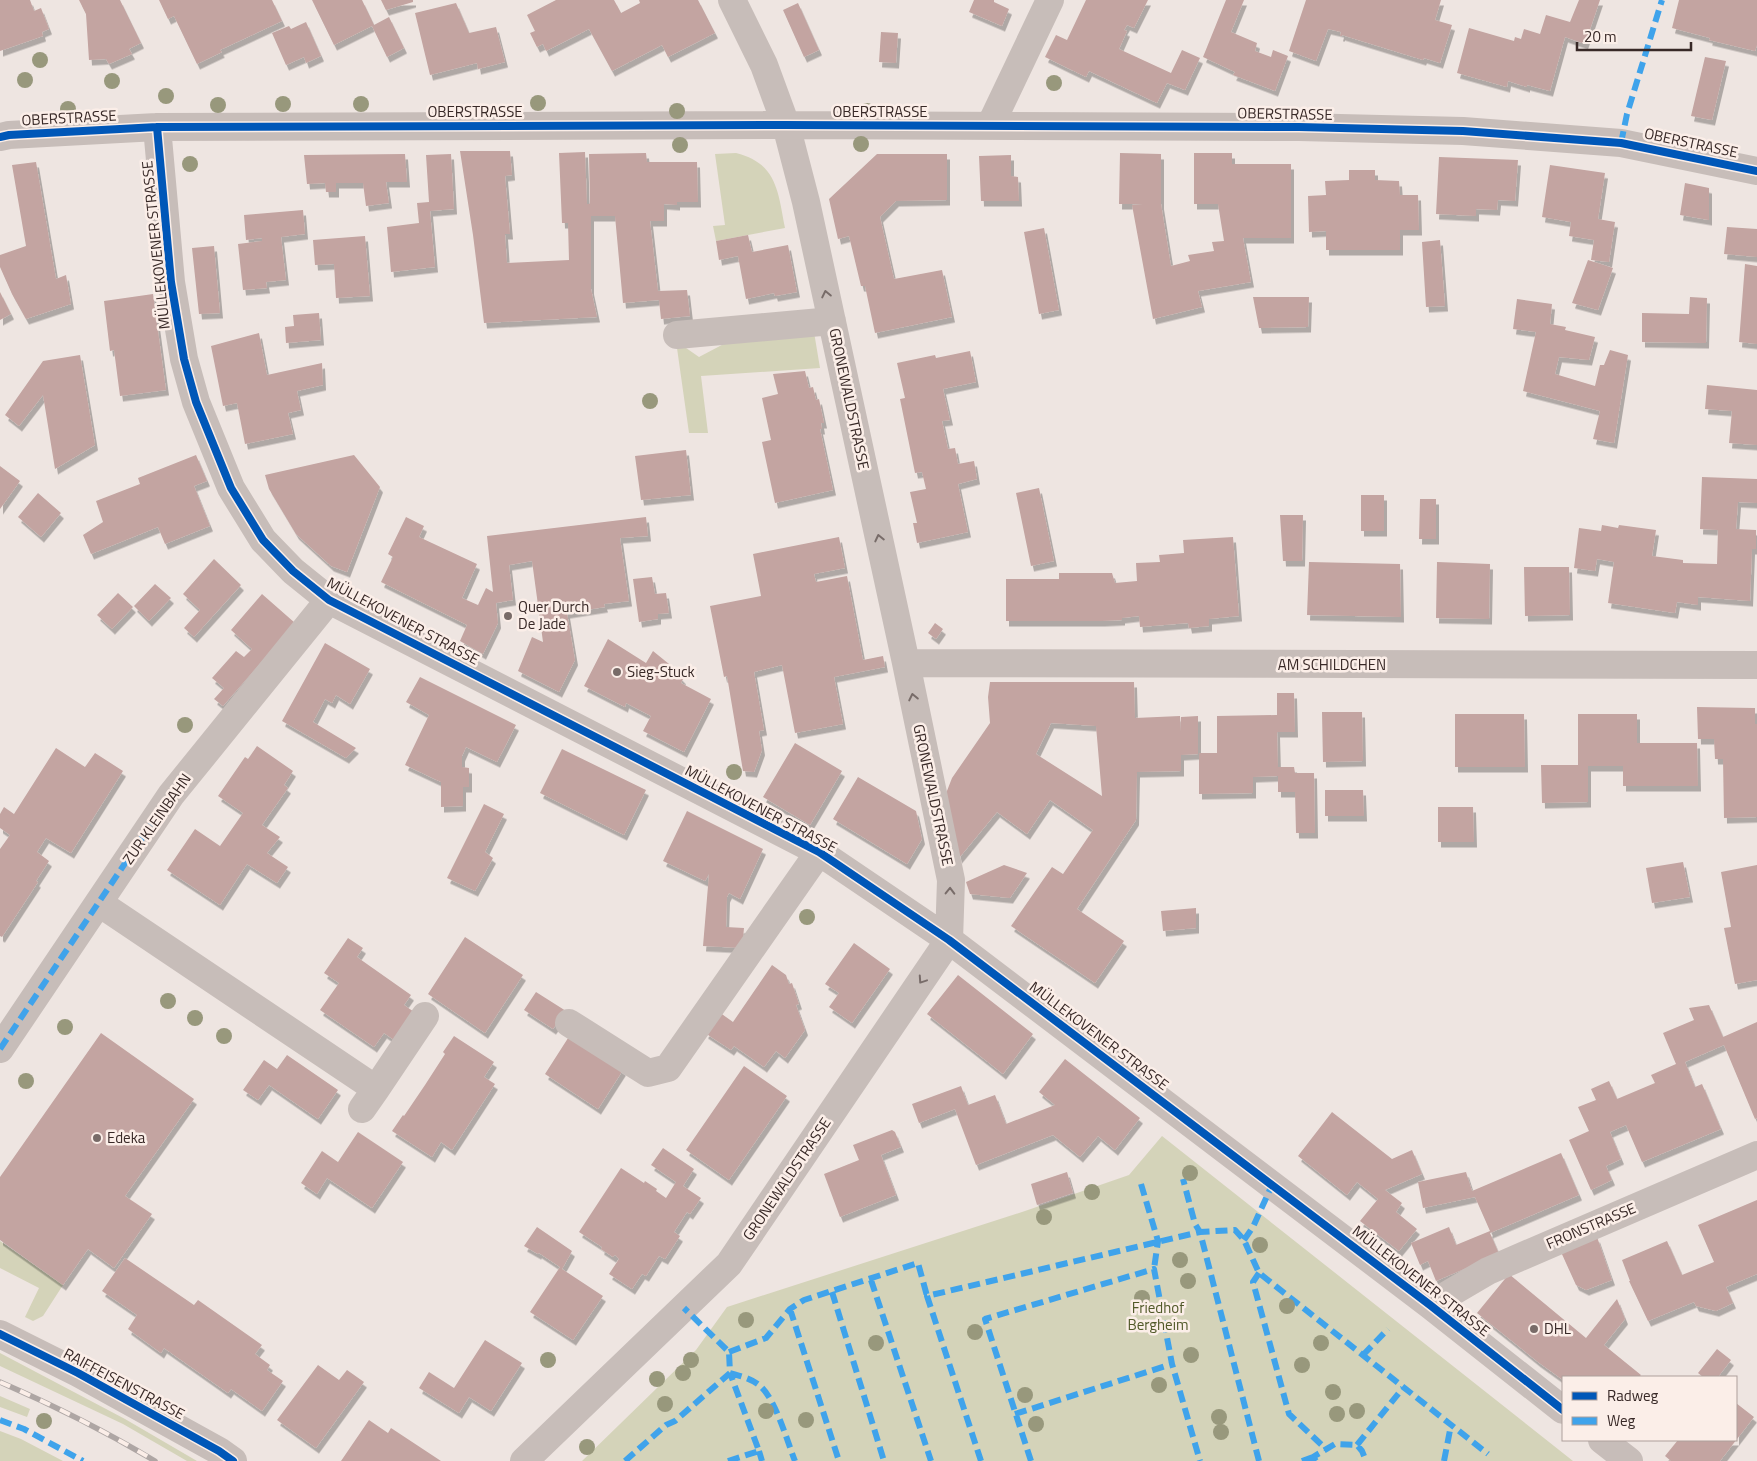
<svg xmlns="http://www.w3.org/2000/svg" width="1757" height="1461" font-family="'Titillium Web',sans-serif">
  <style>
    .green { fill: #d4d3b9 }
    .building { fill: #c3a4a1; fill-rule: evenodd; filter: url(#shadow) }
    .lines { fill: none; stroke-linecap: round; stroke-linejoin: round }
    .minor { stroke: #c7bdb9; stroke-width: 28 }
    .rail-casing { stroke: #aea6a4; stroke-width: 5.5 }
    .rail { stroke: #fbeee8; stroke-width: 4; stroke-dasharray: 11; stroke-linecap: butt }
    .quiet { stroke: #3fa3eb; stroke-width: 6; stroke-dasharray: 12 6; stroke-linecap: butt }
    .cycleway-casing { stroke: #fbeee8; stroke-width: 11 }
    .cycleway { stroke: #0057b8; stroke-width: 8 }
    .tree { fill: #98987c }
    .oneway { stroke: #786c69 }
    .poi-dot { fill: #786b68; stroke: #fbeee8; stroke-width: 2 }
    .labels { text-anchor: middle; stroke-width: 5; stroke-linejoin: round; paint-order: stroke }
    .street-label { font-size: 15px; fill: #382927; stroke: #fbeee8 }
    .poi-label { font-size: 15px; fill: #382927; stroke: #fbeee8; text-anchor: start }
    .park-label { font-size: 15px; fill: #515929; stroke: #fbeee8 }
  </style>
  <defs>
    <filter id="shadow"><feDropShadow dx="3" dy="5.5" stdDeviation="0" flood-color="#0004"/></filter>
  </defs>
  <rect width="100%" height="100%" fill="#eee5e1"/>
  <path class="green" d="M736 153C777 163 778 192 785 228L716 241 713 226 725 225 715 154Z
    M814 332 820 368 701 376 708 433H689L676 341 699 357 737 337Z
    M1162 1136 1573 1461H582L696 1350 727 1307 1025 1211 1129 1175Z
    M0 1241 63 1285 43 1316 33 1321 25 1317 39 1288 0 1268Z
    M0 1353 125 1419 197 1461H187L123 1424 0 1366Z
    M0 1396 30 1409 27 1417 0 1407Z
    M0 1431 21 1439 63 1461H0Z"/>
  <path class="building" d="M0 0H30L34 11 41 8 49 29 42 32 43 36 0 51Z
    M79 0H120L141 43 129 49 132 54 109 64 106 59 89 60 86 14Z
    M159 0H272L282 21 220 50 222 52 197 64 174 16 168 19Z
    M312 0H362L374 25 389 17 404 48 387 57 372 26 334 45Z
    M381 0H413V2L386 10Z
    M556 0H614L621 13 640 3 639 0H698L715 33 668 57 662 45 612 71 589 29 546 51 543 44 537 47 530 33 535 31 527 15Z
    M974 0H994V2L1009 9 1002 26 969 12Z
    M1086 0H1148L1134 28 1127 25 1124 30 1127 31 1119 49 1171 73 1182 50 1200 58 1185 90 1167 83 1157 103 1089 71 1086 77 1045 57 1056 35 1067 40Z
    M1226 0H1244L1231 32 1257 43 1255 51 1271 57 1273 50 1288 56 1275 91 1233 75 1235 72 1203 57Z
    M1306 0H1441L1435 20 1452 25 1440 63 1424 58 1423 60 1342 35V36H1340L1341 32 1328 29 1316 61 1289 51Z
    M1579 0H1600L1585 44 1565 37 1550 91 1527 85V87L1508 81 1507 87 1457 73 1469 28 1514 41 1515 37 1521 39 1524 29 1540 34 1546 15 1570 22Z
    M1679 0H1757V45L1755 51 1709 40 1710 38 1672 28Z
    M456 3 469 33 496 27 505 62 478 69 477 63 430 75 415 13Z
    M798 3 819 50 804 57 783 10Z
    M306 22 321 56 306 63 304 57 286 65 272 33 289 26 291 29Z
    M881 32 898 33 896 63 879 62Z
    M1705 57 1726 61 1712 120 1691 116Z
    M460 151H510L512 175 505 176 510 234H505L507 263 569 260 568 223H562L559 153 585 152 587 204H590L589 154 646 153 647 162H697L698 202H677V205L664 204V221H650L658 291 687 290 690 316 661 319 659 300 623 303 615 216H591V289L597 317 484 323 473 235Z
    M1120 153 1161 154V204L1171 266 1190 261 1188 255 1214 251 1212 242 1224 241 1218 204H1194V153H1232V164H1291V238H1243L1251 282 1198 291 1202 307 1153 319 1132 205 1143 204H1119Z
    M405 154 407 182H386L389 203 366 206 363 183H336V192H326L325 183 307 184 304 155Z
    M451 154 454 209 430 211 435 267 391 272 387 227 419 223 417 203 429 202 426 155Z
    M877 154H947V200L896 201 880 217 894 279 942 270 952 317 875 333 865 286H861L849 236 838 239 829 199Z
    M1011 155V176L1018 177 1019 201H981L979 156Z
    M1439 157 1518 160 1515 201 1498 200 1497 210 1476 209V216L1436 214Z
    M36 162 56 279 66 275 71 304 26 319 12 294 0 267V255L26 246 12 165Z
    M1550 165 1605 173 1598 219 1615 222 1609 262 1591 260 1594 240 1569 236 1571 222 1542 217Z
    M1349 170H1375V180L1399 181 1400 195H1418L1419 230H1400V250H1326V231L1309 232 1308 196 1326 195 1325 181 1349 180Z
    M1685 183 1709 188V220L1680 215Z
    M303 210 305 234 281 237 286 280 266 282 267 288 243 290 238 244 262 241V238L246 240 244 215Z
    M1727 227 1757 229V257L1724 254Z
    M1044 228 1059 310 1039 314 1024 232Z
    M748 235 752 252 788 245 797 292 775 296 774 293 746 299 738 256 719 260 716 241Z
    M365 236 370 296 336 298 334 264 315 265 313 240Z
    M1440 240 1445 306 1426 307 1422 242Z
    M214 246 220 313 199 314 192 248Z
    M1588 260 1613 268 1598 310 1572 303Z
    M1745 264 1757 266V344L1739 342Z
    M0 292 11 314 0 320Z
    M153 294 166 390 120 396 114 350 110 351 104 301Z
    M1253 297H1309L1308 327 1259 328Z
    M1690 297 1707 298 1706 343 1642 342V313L1689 314Z
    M1517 299 1552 304 1550 324 1566 327 1565 330 1595 337 1589 360 1559 357 1555 374 1595 386 1600 365H1604L1610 350 1628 355 1614 443 1593 439 1600 411 1523 391 1536 332 1513 329Z
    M319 313 321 340 286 343 285 327 294 326 293 315Z
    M259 333 267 375 322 363 323 385 297 391 301 410 288 413 293 434 245 444 237 403 223 406 211 346Z
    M970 351 976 382 943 389 950 420 942 421 948 449 955 448 958 464 974 461 977 479 958 484 968 532 917 543 913 523H917L910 492 926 489 922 472 915 473 900 399 905 398 897 363 935 355 936 358Z
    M80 355 95 445 55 469 43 395 19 426 5 415 43 361Z
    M805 371 809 388 813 387 816 400 819 399 824 423H821L822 429H820L833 490 775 503 762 442 771 440 762 398 778 394 773 374Z
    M1707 385 1757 390V445L1729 443 1732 411 1705 409Z
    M686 450 691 495 641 500 635 456Z
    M196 455 207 481 194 486 210 526 165 544 158 527 91 554 83 535 103 522 96 501 140 484 138 478Z
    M354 455 380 487 347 572 331 566 296 534 269 489 265 475Z
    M0 466 20 481 0 509Z
    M1702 477 1757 479V503L1738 502 1736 529 1756 530V549H1752L1750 601 1698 597V605L1677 602 1675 613 1608 603 1614 562 1597 559 1595 571 1574 568 1579 528 1601 531 1602 525 1618 528 1619 525 1656 530 1652 556 1683 560V563L1717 564 1718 530 1700 529Z
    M1039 488 1054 561 1031 566 1016 493Z
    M38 493 61 513 41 537 18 517Z
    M1361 495H1384V531H1361Z
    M1420 499H1436V539H1419Z
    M1280 515H1303L1302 561H1283Z
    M406 517 424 526 419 537 477 564 462 598 478 605 486 588 493 592 487 536 646 517 648 536 620 538 629 601 604 604 605 607 567 613 575 660 559 692 518 671 532 637 543 642 532 561 509 565 513 600 496 603 498 623 483 654 460 641 467 625 381 582 393 557 388 554Z
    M839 537 845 568 814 574 816 582 847 576 863 660 883 656 885 667 834 677 843 724 795 733 782 665 754 672 764 730 759 731 762 750 754 772 743 771 727 676 724 677 710 606 761 596 753 554Z
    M1233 537 1239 616 1209 619V626L1189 628 1188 623 1140 627 1139 616 1122 618V620L1102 621H1006V579H1059V573H1112L1115 583 1137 581 1136 563 1160 562 1159 555 1184 553 1183 540Z
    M214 559 241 585 194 637 184 628 200 610 183 594Z
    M1309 562 1400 564 1401 617 1307 615Z
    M1437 562 1490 564 1489 619 1436 618Z
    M1524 567H1569L1570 615 1525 616Z
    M652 577 655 594 666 593 669 613 658 614V619L639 622 633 579Z
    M155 584 171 598 149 621 134 606Z
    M118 593 133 607 112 629 97 615Z
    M262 594 295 623 223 706 214 699 224 688 212 678 236 651 244 657 252 649 231 630Z
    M935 623 943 629 936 639 928 633Z
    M608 639 646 663 653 651 669 664 683 679 681 683 711 699 684 752 643 731 651 716 626 703 625 707 584 686Z
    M325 643 370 669 350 704 336 695 332 703 325 699 313 722 356 748 346 758 282 721Z
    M420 677 516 725 497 762 466 747 462 756V767L469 768V787H463V806L441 807V782L405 765 429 715 406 702Z
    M990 682H1134L1135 718 1180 716 1181 732V717L1198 716V754L1181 755V771L1137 772 1136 820 1077 909 1124 941 1095 983 1011 926 1052 867 1063 874 1093 830 1050 800 1027 834 997 812 959 858 945 796 952 778 990 723 988 697ZM1051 723 1096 726 1102 796 1036 754Z
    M1277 693H1294L1295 732H1277L1278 767H1294L1295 773H1314L1315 833H1296L1295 792H1278V776L1253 777V793L1199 794V753H1217V716L1277 715Z
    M1697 707 1755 708V724H1757V817L1724 818 1723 759H1715L1714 739H1698Z
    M1322 712H1362L1363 761 1323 762Z
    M1455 714H1524L1525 767H1455Z
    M1578 714H1637V743H1697L1698 786H1623V766H1588V802L1542 803 1541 765H1578Z
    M795 743 842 771 810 825 763 797Z
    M257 746 293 771 284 785 288 788 262 825 280 837 267 853 288 867 277 883 247 864 220 905 167 870 195 829 220 846 243 813 218 796 245 757 248 759Z
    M56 748 85 767 95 753 123 771 71 853 46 838 37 852 49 861 36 881 38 882 2 937 0 936V849L10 835 0 828V814L4 807 14 814Z
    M562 749 646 790 624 835 540 793Z
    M858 777 916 811 922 839 907 864 833 819Z
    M1325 790H1363L1364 816H1325Z
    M484 804 504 814 485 852 493 858 475 891 447 878Z
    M1438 807H1473L1474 842H1438Z
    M687 811 763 849 740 899 729 893 727 897 726 927 744 928 742 948 703 946 709 874 705 881 663 861Z
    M1683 862 1690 897 1652 903 1646 868Z
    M1004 865 1027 873 1010 898 970 894 966 882Z
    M1757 865V980L1735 984 1724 928 1731 927 1721 872Z
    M1196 908V928L1163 931 1161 911Z
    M465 937 523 975 485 1033 428 994Z
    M348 938 363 948 357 957 411 995 404 1005 417 1014 397 1042 384 1033 374 1047 320 1010 339 983 324 973Z
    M854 943 890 969 852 1023 829 1007 839 993 825 984Z
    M772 965 786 975 789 984 792 983 799 1004 796 1005 805 1030 785 1058 776 1051 764 1067 734 1046 731 1050 705 1033 719 1012 733 1022Z
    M958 975 1033 1034 1003 1074 927 1014Z
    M536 992 566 1011 553 1029 524 1010Z
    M1709 1005 1723 1037 1757 1022V1118L1755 1119 1724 1045 1708 1052 1685 1062 1695 1087 1702 1084 1721 1129 1642 1162 1626 1125 1610 1132 1621 1159 1606 1166 1612 1180 1591 1190 1569 1140 1589 1131 1578 1107 1596 1100 1591 1089 1609 1081 1617 1099 1655 1083 1651 1075 1676 1064 1663 1033 1694 1020 1689 1008Z
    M101 1033 194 1099 125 1196 152 1214 114 1268 88 1249 63 1285 0 1240V1177Z
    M570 1035 623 1070 598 1109 545 1074Z
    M454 1036 494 1062 484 1077 495 1084 452 1150 441 1142 432 1157 392 1131 403 1115 404 1116 425 1085 445 1054 443 1052Z
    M287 1055 338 1090 318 1119 269 1085 258 1100 243 1090 264 1060 277 1069Z
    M1065 1059 1140 1118 1115 1150 1098 1136 1080 1157 1053 1135 976 1165 955 1109 919 1123 912 1104 961 1086 968 1105 995 1095 1006 1124 1055 1105 1039 1092Z
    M744 1066 787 1096 729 1180 686 1150Z
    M1332 1112 1392 1159 1412 1150 1422 1174 1385 1190 1402 1203 1396 1212 1417 1229 1399 1251 1360 1221 1378 1199 1357 1182 1347 1195 1298 1156Z
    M892 1130 895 1132 901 1147 881 1155 896 1195 840 1217 824 1174 859 1160 853 1145Z
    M358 1132 403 1162 372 1208 327 1178 317 1194 301 1183 322 1151 338 1162Z
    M663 1148 694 1169 683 1186 701 1198 690 1214 687 1212 674 1232 680 1236 665 1259 659 1256 646 1276 642 1274 632 1289 609 1274 619 1259 615 1255 613 1257 601 1249 602 1247 579 1232 621 1168 644 1183 645 1181 657 1189 656 1191 666 1198 676 1182 651 1165Z
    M1561 1153 1579 1195 1490 1233 1499 1254 1436 1281 1428 1261 1420 1265 1411 1243 1449 1227 1456 1245 1490 1231 1475 1197 1423 1208 1418 1182 1466 1172 1472 1191Z
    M1067 1172 1073 1193 1037 1205 1031 1184Z
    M1757 1200V1274L1726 1287 1733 1303 1716 1311 1696 1306 1694 1302 1648 1321 1629 1281H1630L1622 1260 1667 1241 1682 1275 1714 1262 1698 1225Z
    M537 1227 572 1251 562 1269 603 1296 573 1340 530 1312 560 1267 539 1253 538 1254 524 1246Z
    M1597 1237 1612 1280 1586 1290 1576 1285 1561 1252Z
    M125 1258 194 1305 198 1300 262 1345 255 1354 270 1365 267 1370 283 1381 262 1411 231 1389 228 1393 164 1348 161 1353 128 1329 137 1315 102 1291Z
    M1509 1274 1586 1338 1617 1299 1625 1319 1604 1345 1641 1375 1639 1377H1563V1380L1538 1362 1477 1313Z
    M485 1340 522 1363 491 1411 469 1397 459 1413 419 1388 429 1372 454 1388Z
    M1717 1349 1731 1360 1718 1377H1703L1698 1373Z
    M318 1365 339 1380 347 1370 364 1382 316 1448 277 1420Z
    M1736 1403 1754 1417 1720 1461H1671L1665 1456 1678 1440H1736Z
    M369 1420 388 1433 391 1428 441 1461H341Z"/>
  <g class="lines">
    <path class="minor" d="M990 126 1050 0
      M157 127 171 282 184 359 196 402 231 488 263 540 293 571 329 600 819 852 949 940 1430 1305 1563 1410
      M0 137 9 135 157 127 786 125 1299 127 1463 131 1621 143 1757 171
      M677 335 832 321
      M906 663 1757 665
      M99 903 376 1089 362 1109
      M569 1023 648 1073 668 1068 819 852
      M0 1049 171 795 329 600
      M376 1089 425 1016
      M1430 1305 1488 1271 1757 1155
      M0 1334 78 1373 219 1451 233 1461
      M1602 1440 1629 1461
      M524 1461 729 1264 949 940 951 880 906 663 806 202 786 125 764 65 732 0"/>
    <g class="rail-casing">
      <path id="rail" d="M0 1382C53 1405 105 1431 155 1461"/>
    </g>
    <use href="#rail" class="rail"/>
    <path class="quiet" d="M1621 143 1627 114 1662 0
      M0 1049 171 795
      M1141 1184 1158 1241 1154 1269
      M1244 1240 1253 1227 1272 1185
      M1259 1273 1253 1282 1289 1414 1326 1449
      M871 1280 931 1461
      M832 1292 884 1461
      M790 1309 839 1461
      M729 1352 766 1338 790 1309 804 1300 918 1263 927 1296
      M1363 1355 1388 1329
      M730 1373C740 1376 750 1378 759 1385 775 1397 787 1441 795 1461
      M1015 1414 1172 1364
      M0 1420 24 1429 83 1461
      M1357 1445 1403 1388
      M759 1451 762 1461
      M625 1461 666 1425 675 1421 730 1373 729 1352 684 1308
      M728 1461 759 1451 730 1373
      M981 1461 927 1296 1200 1232 1195 1224 1183 1179
      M1031 1461 985 1319 1154 1269 1172 1364 1200 1461
      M1259 1461 1200 1232 1235 1230 1244 1240 1259 1273 1488 1454
      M1302 1461 1313 1457
      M1316 1461 1313 1457 1335 1444 1357 1445 1362 1451 1366 1461
      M1444 1461 1451 1425"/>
    <g class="cycleway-casing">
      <path id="cycleway" d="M157 127 171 282 184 359 196 402 231 488 263 540 293 571 329 600 819 852 949 940 1430 1305 1563 1410
        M0 137 9 135 157 127 786 125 1299 127 1463 131 1621 143 1757 171
        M0 1334 78 1373 219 1451 233 1461"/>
    </g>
    <use href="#cycleway" class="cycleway"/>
  </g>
  <g class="tree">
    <circle cx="40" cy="60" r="8"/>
    <circle cx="25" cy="80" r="8"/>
    <circle cx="112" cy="81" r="8"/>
    <circle cx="1054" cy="83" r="8"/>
    <circle cx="166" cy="96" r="8"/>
    <circle cx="538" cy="103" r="8"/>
    <circle cx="283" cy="104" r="8"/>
    <circle cx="361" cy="104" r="8"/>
    <circle cx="218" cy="105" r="8"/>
    <circle cx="68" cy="109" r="8"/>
    <circle cx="677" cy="111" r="8"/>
    <circle cx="867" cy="111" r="8"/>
    <circle cx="861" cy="144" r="8"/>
    <circle cx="680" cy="145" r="8"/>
    <circle cx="190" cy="164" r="8"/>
    <circle cx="650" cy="401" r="8"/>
    <circle cx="185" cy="725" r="8"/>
    <circle cx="734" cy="772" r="8"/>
    <circle cx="807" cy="917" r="8"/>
    <circle cx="168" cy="1001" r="8"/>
    <circle cx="195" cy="1018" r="8"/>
    <circle cx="65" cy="1027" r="8"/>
    <circle cx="224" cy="1036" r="8"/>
    <circle cx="26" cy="1081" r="8"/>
    <circle cx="1190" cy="1173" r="8"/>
    <circle cx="1092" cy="1192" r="8"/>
    <circle cx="1044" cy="1217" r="8"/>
    <circle cx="1260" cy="1245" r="8"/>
    <circle cx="1180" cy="1260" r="8"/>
    <circle cx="1188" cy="1281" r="8"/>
    <circle cx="1142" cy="1298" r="8"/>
    <circle cx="1287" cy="1306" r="8"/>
    <circle cx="746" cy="1320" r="8"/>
    <circle cx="975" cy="1332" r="8"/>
    <circle cx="876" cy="1343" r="8"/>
    <circle cx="1321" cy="1343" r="8"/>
    <circle cx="1191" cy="1355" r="8"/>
    <circle cx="548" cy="1360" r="8"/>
    <circle cx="691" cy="1360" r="8"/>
    <circle cx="1302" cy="1365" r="8"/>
    <circle cx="683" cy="1373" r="8"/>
    <circle cx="657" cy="1379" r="8"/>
    <circle cx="1159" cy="1385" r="8"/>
    <circle cx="1333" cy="1392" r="8"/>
    <circle cx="1025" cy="1395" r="8"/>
    <circle cx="665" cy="1404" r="8"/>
    <circle cx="766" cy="1411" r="8"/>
    <circle cx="1357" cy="1411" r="8"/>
    <circle cx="1337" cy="1414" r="8"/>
    <circle cx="1219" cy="1417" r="8"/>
    <circle cx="806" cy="1420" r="8"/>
    <circle cx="44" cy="1421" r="8"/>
    <circle cx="1036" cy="1424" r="8"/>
    <circle cx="1221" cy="1432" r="8"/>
    <circle cx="587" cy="1447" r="8"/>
  </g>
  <defs><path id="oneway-chevron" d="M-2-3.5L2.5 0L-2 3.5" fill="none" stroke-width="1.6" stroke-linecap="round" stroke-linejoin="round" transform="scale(1.25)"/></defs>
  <g class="oneway">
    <use href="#oneway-chevron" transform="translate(826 294) rotate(-102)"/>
    <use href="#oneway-chevron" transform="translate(879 538) rotate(-103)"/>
    <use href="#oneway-chevron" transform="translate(913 697) rotate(-102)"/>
    <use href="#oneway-chevron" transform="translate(950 891) rotate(-89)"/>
    <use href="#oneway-chevron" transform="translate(922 980) rotate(124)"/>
  </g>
  <g class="poi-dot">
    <circle cx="508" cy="616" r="5"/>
    <circle cx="617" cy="672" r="5"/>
    <circle cx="97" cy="1138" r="5"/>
    <circle cx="1534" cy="1329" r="5"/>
  </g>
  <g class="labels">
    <g class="street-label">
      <text x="475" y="117">OBERSTRASSE</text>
      <text x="880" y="117">OBERSTRASSE</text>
      <text transform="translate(1285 114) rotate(1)" y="5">OBERSTRASSE</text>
      <text transform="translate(69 118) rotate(-3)" y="5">OBERSTRASSE</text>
      <text transform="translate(1691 143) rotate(12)" y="5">OBERSTRASSE</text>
      <text transform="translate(156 245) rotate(-96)" y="5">MÜLLEKOVENER STRASSE</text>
      <text transform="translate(849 399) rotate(78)" y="5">GRONEWALDSTRASSE</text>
      <text transform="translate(403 621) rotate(28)" y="5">MÜLLEKOVENER STRASSE</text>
      <text x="1332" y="670">AM SCHILDCHEN</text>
      <text transform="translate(933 795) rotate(78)" y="5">GRONEWALDSTRASSE</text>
      <text transform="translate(761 809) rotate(28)" y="5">MÜLLEKOVENER STRASSE</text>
      <text transform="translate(157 819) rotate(-55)" y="5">ZUR KLEINBAHN</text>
      <text transform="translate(1099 1036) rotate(37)" y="5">MÜLLEKOVENER STRASSE</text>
      <text transform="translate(787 1179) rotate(-56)" y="5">GRONEWALDSTRASSE</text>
      <text transform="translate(1591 1226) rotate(-23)" y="5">FRONSTRASSE</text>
      <text transform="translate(1421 1281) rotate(38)" y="5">MÜLLEKOVENER STRASSE</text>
      <text transform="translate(124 1384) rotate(28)" y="5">RAIFFEISENSTRASSE</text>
    </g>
    <g class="poi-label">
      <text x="518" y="612">Quer Durch<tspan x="518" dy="17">De Jade</tspan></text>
      <text x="627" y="677">Sieg-Stuck</text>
      <text x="107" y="1143">Edeka</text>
      <text x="1544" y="1334">DHL</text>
    </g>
    <g class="park-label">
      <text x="1158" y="1313">Friedhof<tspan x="1158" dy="17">Bergheim</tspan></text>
    </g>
  </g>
  <rect x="1562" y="1376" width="175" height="65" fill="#fbeee8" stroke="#ad9f9b"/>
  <rect x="1572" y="1392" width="25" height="8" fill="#0057b8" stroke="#ad9f9b"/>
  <text x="1607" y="1401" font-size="15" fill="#382927">Radweg</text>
  <rect x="1572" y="1417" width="25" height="8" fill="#3fa3eb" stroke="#ad9f9b"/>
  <text x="1607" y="1426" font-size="15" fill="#382927">Weg</text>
  <path d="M1577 42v8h114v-8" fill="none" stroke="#382927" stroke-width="2.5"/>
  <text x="1584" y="42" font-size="15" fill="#382927" stroke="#fbeee8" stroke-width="4" paint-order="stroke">20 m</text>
</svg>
